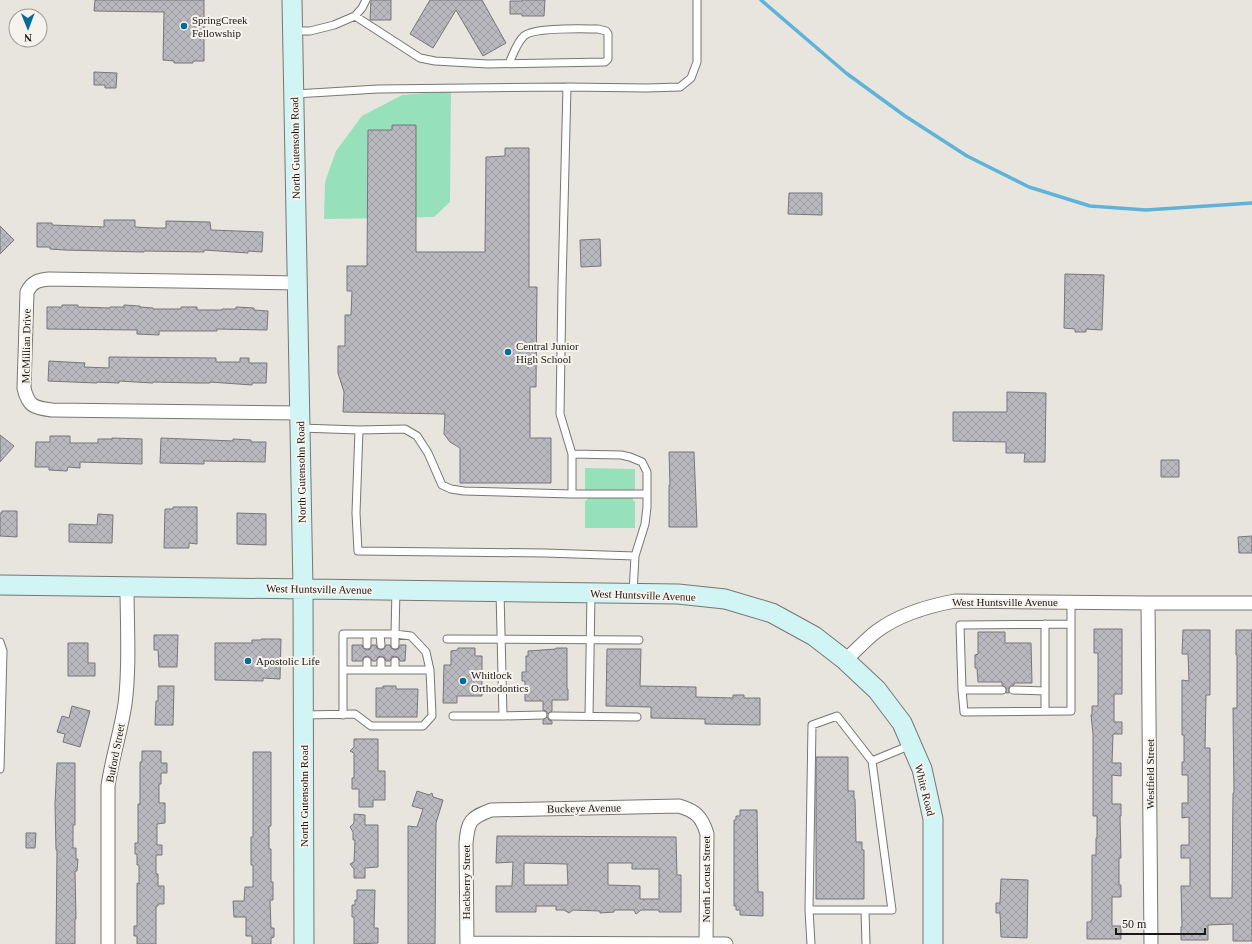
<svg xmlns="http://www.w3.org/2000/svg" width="1252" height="944" font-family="'Times New Roman',serif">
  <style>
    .pitch { fill: #96e0bc }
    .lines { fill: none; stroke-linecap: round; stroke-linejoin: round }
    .stream { stroke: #5fb3d8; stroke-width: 3.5 }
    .building { fill: url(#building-cross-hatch); stroke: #76767c; fill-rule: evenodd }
    .lane-casing { stroke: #797671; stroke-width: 9 }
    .street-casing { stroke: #797671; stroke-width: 15 }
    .secondary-casing { stroke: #797671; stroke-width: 21 }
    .lane { stroke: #fff; stroke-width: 7 }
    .street { stroke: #fff; stroke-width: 13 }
    .secondary { stroke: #d1f4f5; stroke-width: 19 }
    .poi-dot { fill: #006c98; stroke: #f6f2ec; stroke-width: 1.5 }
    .labels { text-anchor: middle; stroke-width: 4; stroke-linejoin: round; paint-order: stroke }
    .poi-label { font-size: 11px; fill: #1b1918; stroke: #f6f2ec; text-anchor: start }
    .street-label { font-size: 11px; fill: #1b1918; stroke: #f6f2ec }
  </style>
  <defs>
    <pattern id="building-cross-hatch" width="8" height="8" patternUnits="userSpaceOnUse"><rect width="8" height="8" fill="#b8b8be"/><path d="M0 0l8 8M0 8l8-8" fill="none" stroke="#9e9ea3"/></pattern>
  </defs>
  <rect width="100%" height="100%" fill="#e8e5df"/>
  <path class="pitch" d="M451 91 450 202 434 217 324 219 325 182 336 151 362 116 402 95Z
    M585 468 635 469V496H633V501H635V528H585V501L587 500V495H585Z"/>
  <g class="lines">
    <path class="stream" d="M761 0 846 73 905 116 967 156 1029 187 1090 206 1146 210 1252 203"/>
  </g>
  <path class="building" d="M95 0H204V61H193V63H174V61L163 60 164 12 94 11Z
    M371 0H391V20H370Z
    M430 0H482L506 43 483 56 456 10 433 48 410 34Z
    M522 0H545L544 16H522V14H510V1H522Z
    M94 72 117 73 116 88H105V85H94Z
    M392 125H416V252H485L486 157 505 156V148H529V287H537L536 387H530V438H551V483H460V448L450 442 444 434 445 414 343 412 344 392 338 373V346H345V315H351L352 291H347V266H367L368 130H392Z
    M789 193H822V215L788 214Z
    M104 220H135V227L155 228H166V221L210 222 211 230 263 232 262 252 248 251V253L204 250V252L144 251V252L65 250 50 249V247H37V223H52V225L104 227Z
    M0 226 14 240 0 254Z
    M600 239 601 266 581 267 580 240Z
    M1065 274 1104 275 1102 330 1086 329V332H1075V329L1064 328Z
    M62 305H78V307L110 308V307H124V305L140 306V307L153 308V309H181V307H197V310H222V309H236V307L254 308V310L268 311 267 330 217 329V331H159V335L137 334V330L47 329V307H62Z
    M109 357 216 358V362H240V358H249V363H267L266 383H252V385L210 382V383H197L153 382V383L119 381V383L97 382V383L48 381 49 361 85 363 84 367 109 368Z
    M1007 392 1046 393 1045 462H1024L1025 453H1006V442L953 441V412H1007Z
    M0 435 14 446 0 462Z
    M50 436H70V443H98V439H112V438L142 439V464L80 462V468L68 467 67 471 49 470V467H35L36 442H50Z
    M161 438 233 441V439L251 440V442H266L265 462 204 461V464L160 463Z
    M669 452H694L697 527H669V485H670Z
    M1161 460H1179V477H1161Z
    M173 507H197V544L189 543V548H164L165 509H173Z
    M2 511H17V537L0 536V513H2Z
    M237 513 266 514V545L237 544Z
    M98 514 113 515 112 543 69 542V524L97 525Z
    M1252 536V553H1239L1238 537Z
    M1094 629H1122V694H1114V722H1122V734H1113L1112 763H1121V776L1112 775V804H1121V816H1120L1121 858H1119V885H1121V897H1112V926H1121V939H1087V922H1091V920H1092V855H1096V838H1097V816H1093V734L1091 715H1092V706H1098V653H1094Z
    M1183 630H1210V695H1206L1205 748H1210V898H1232L1233 793H1234L1233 708H1237V655H1236V630H1252V941H1233V924L1208 925V940H1181V927H1182L1181 886H1190V858H1181V845H1189V817L1182 818V803H1188V775H1182V762H1184V735H1182V680L1189 681 1188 654H1182Z
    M978 632H1005V643H1031L1032 683H1014V685L1009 688V693H1006V688L1002 685V682H978L977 668H975V655L978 654Z
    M154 635H178L177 667H159L158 650H154Z
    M261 639H281L280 679 263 678V681L215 680V643H252V640H261Z
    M68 643H88V663H95V676H68Z
    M352 645H362L363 648 367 650 370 649 372 645H376L377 648 381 650 384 649 386 645H390L391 648 395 650 398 649 400 645H406L405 661H400L399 658 395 656 392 657 390 661H386L385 658 381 656 378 657 376 661H372L371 658 367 656 364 657 362 661H352Z
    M458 648H475V656H482V696H457V703H443L444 665H451V651L458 650Z
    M556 648H567V689H568V700H552V711L548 714 546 711 543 710V701H525V681H522V672H526V656H528V651L556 649Z
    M607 649H641L640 686 696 687V697L733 698V695H744V698H760V725L705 724V719L651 718V707L606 706Z
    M158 686H174L173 725H155L156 701H158Z
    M383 686H396V689H418L417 717H376V688H383Z
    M72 706 90 711 80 747 63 742 65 734 57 732 62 716 69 718Z
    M547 717 549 720 552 721V724H543V720Z
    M354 739H378V771H385V800H373V807H359V789H352V778H354V753L350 751 354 747Z
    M142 751H161V763H167V773H161V784H159V803H165V823L157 824V845H162V855H156V874H158V886H164V904H158V906H156V944H137V936H134V926H137V883L139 884V865H137V854H135V843H138V804H140V762H142Z
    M253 752H271V826H269V849H271V882H273V900H270L271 928H274V937L271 938V944H252V936H246V917H234L233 901H244L245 887H253V865H251V837H253Z
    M816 757H848V791H854V799H855L856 842H862V850H864V899H816Z
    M57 763H75V825H73V848H76V859H78L77 871H75L76 919H75V944H56L57 850H56L55 804Z
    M417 791 429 795 432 793 433 797 443 800 436 823 435 944H408V826L417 827 423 809 412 806Z
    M740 810H757L758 892H763V916L740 915V910H736V906H734V820H736V816H740Z
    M354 814 365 815V825H378V867L365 868V878H354V869L350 864 354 862 355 840H353V832L350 827 354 823Z
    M26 833H36L35 848H26Z
    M497 836 676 837 677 875H681V912H659V910H641L636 914 634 910H614V912L600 913V911L573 910 569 913 564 910H556V906H536V912H496V886H512L513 862 496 863ZM524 863 567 864 568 885H524ZM608 863H632V869H659V899H640V886L608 885Z
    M1001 879 1028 880 1027 938 1001 937 1000 913H996V903H1000Z
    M357 890H375L374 928H378V943L354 944V917H352V905H355V900H357Z"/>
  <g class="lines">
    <g class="lane-casing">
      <path id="lane" d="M355 16 420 58 435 61 488 64 605 62 608 59V34L606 31 598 29C583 29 534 27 524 36 517 42 513 55 509 63
        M293 31H310L334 25 355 16 362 8 366 0
        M567 87 647 88 680 87 691 78 697 62V0
        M295 94 378 89 567 87 562 286 560 414 572 454
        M300 428 359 430 405 429 417 436 428 453 442 485 451 489 464 491 572 494H647
        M359 430 356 513 358 551 545 553 635 556 633 593
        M572 494V454L621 455 630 457 642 462 647 472V507L645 524 635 556
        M1071 624 960 625 962 690 964 712 1071 711V602
        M380 634 381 645
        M447 639 639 640
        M0 642 3 651 0 769
        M367 645V634
        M395 661V670
        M343 670H430
        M367 670V661
        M381 670V661
        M962 690H1002
        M1013 690 1045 691
        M1045 711V624
        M304 715 355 714 371 726H423L432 716 430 670 426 652 411 636 395 634 396 590
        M343 715V634H395V645
        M453 716H503L500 592
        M503 716 543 715
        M552 716 637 717
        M589 716 591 594
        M809 910H892L872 761
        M865 910 866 944
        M811 944 809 910 812 725 837 716 872 761 911 745"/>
    </g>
    <g class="street-casing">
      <path id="street" d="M297 283 49 279C38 280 32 282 27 292L24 388C28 406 34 408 52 410L300 413
        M1148 603 1151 944
        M845 660C856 651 866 639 877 631 900 614 928 606 955 601L1148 603H1252
        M467 943 726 944
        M108 944V786C112 758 121 731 125 704 130 666 127 625 127 587
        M467 944 466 843C468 821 470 818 491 810L679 806C696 811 702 817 707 834L706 944"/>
    </g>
    <g class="secondary-casing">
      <path id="secondary" d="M292 0 303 589 304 944
        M0 585 678 594 725 599 772 613 814 636 845 660 877 690 902 723 922 769 933 819V944"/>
    </g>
    <use href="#lane" class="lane"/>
    <use href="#street" class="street"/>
    <use href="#secondary" class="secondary"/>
  </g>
  <g class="poi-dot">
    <circle cx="184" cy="26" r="4"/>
    <circle cx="508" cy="352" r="4"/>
    <circle cx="248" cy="661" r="4"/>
    <circle cx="463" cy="681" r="4"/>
  </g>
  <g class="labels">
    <g class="poi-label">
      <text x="192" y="24">SpringCreek<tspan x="192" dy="13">Fellowship</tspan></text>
      <text x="516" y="350">Central Junior<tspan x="516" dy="13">High School</tspan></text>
      <text x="256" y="665">Apostolic Life</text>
      <text x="471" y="679">Whitlock<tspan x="471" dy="13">Orthodontics</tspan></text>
    </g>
    <g class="street-label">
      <text transform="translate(295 148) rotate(-91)" y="4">North Gutensohn Road</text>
      <text transform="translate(26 346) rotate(-89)" y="4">McMillian Drive</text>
      <text transform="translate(301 472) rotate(-91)" y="4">North Gutensohn Road</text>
      <text transform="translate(319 589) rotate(1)" y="4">West Huntsville Avenue</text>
      <text transform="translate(643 595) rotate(2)" y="4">West Huntsville Avenue</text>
      <text x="1005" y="606">West Huntsville Avenue</text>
      <text transform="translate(115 753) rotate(-79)" y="4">Buford Street</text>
      <text transform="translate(1150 774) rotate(-90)" y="4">Westfield Street</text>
      <text transform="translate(925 790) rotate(76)" y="4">White Road</text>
      <text transform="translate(304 796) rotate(-90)" y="4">North Gutensohn Road</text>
      <text transform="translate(584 808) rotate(-1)" y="4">Buckeye Avenue</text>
      <text transform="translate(706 879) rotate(-90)" y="4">North Locust Street</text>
      <text transform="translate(466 882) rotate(-90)" y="4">Hackberry Street</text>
    </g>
  </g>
  <g transform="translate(28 28) rotate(179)"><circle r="19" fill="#f6f2ec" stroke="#9e9b97"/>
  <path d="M0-3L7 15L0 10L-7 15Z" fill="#006c98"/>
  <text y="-6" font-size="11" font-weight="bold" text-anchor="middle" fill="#1b1918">N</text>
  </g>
  <path d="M1116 928v6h89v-6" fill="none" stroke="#1b1918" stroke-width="2"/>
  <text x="1122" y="928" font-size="12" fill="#1b1918" stroke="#f6f2ec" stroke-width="3" paint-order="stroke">50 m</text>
</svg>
